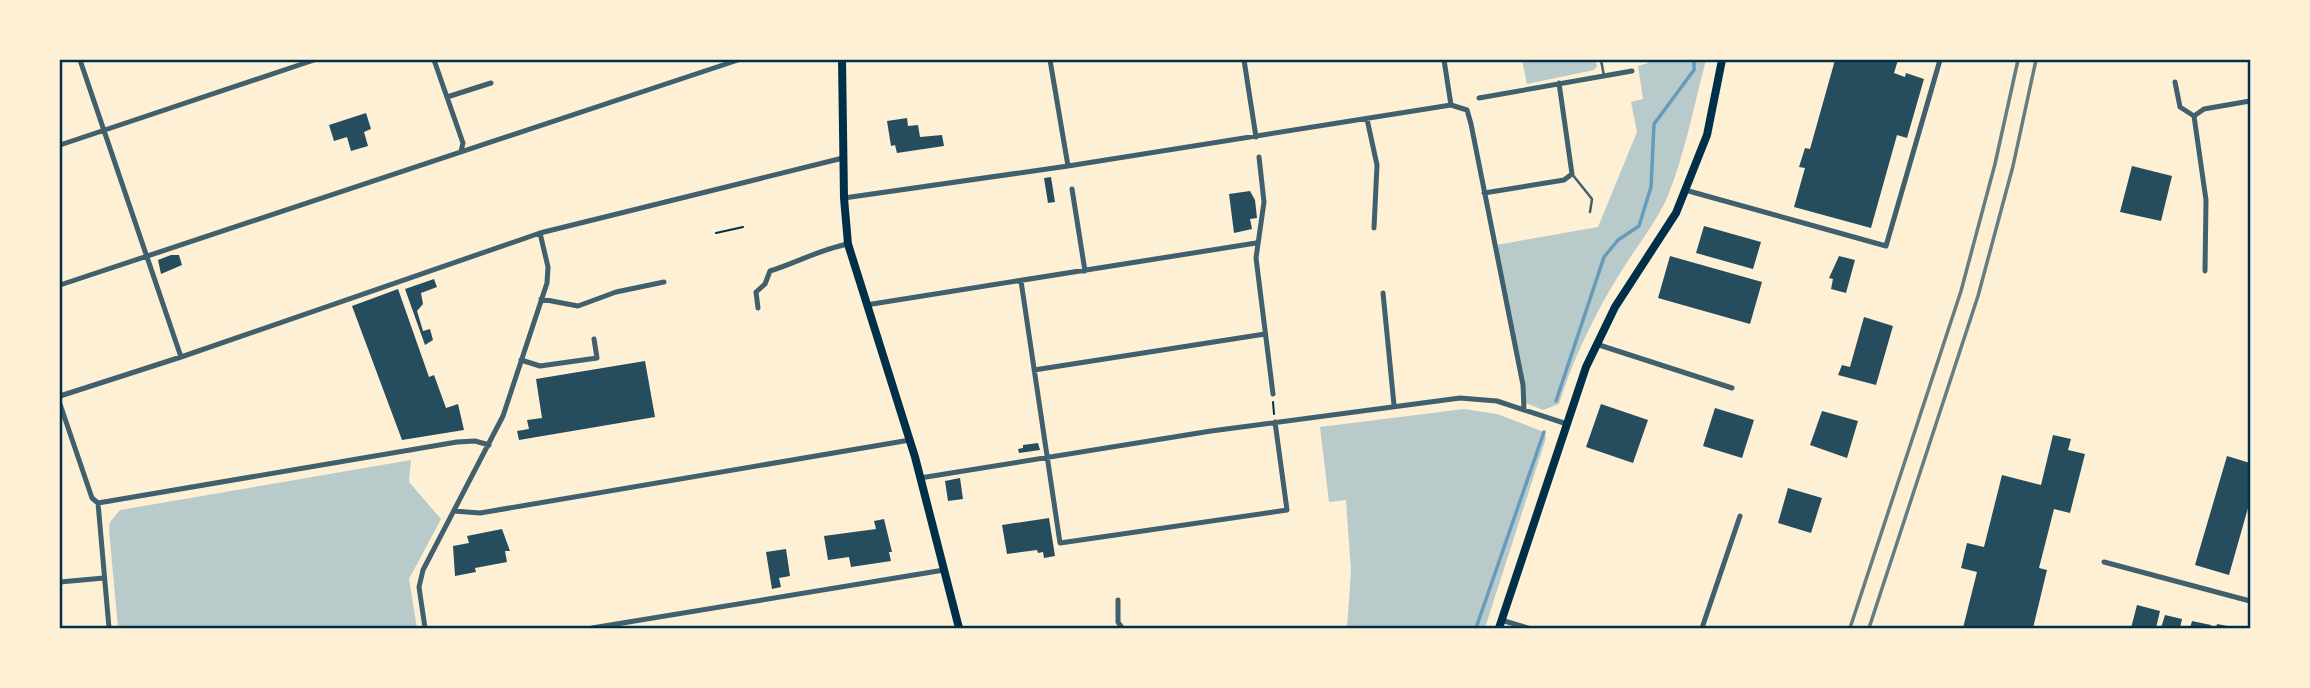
<svg xmlns="http://www.w3.org/2000/svg" width="2310" height="688" font-family="Roboto,sans-serif">
  <style>
    .green { fill: #b9caca }
    .lines { fill: none; stroke-linecap: round; stroke-linejoin: round }
    .stream { stroke: #669bbc; stroke-width: 3.5 }
    .building { fill: #264d5e }
    .path { stroke: #003049; stroke-width: 2 }
    .service { stroke: #3f606c; stroke-width: 2.5 }
    .minor { stroke: #3f606c; stroke-width: 5 }
    .primary { stroke: #003049; stroke-width: 8 }
    .rail { stroke: #657d81; stroke-width: 3.5 }
    .neatline { fill: none; stroke: #003049; stroke-width: 2.5 }
  </style>
  <rect width="100%" height="100%" fill="#fdf0d5"/>
  <path class="green" d="M1522 60H1595L1597 66 1594 70 1527 84Z
    M1648 60H1706C1694 105 1685 154 1667 198 1655 224 1637 246 1622 270 1595 313 1574 356 1559 404L1543 410 1526 403 1496 245 1598 227 1637 132 1631 102 1643 99 1638 66 1648 63Z
    M1464 409 1497 414 1544 432 1546 438 1485 628H1347L1351 571 1346 500 1329 502 1320 427Z
    M411 460 409 482 441 519 409 579 417 628H118L109 530 110 522 120 510Z"/>
  <g class="lines">
    <path class="stream" d="M1556 401 1604 257 1618 240 1639 226 1651 187 1654 124 1694 70V60
      M1476 628 1544 432"/>
  </g>
  <path class="building" d="M1835 60H1898L1894 73 1905 77 1906 73 1924 79 1907 138 1897 135 1871 228 1794 207 1805 168 1799 167 1805 148 1810 149Z
    M366 113 371 129 364 132 368 146 351 151 347 137 334 141 329 125Z
    M907 118 908 126 918 125 920 137 942 135 944 146 897 153 895 145 891 146 887 121Z
    M2132 166 2172 176 2161 221 2120 212Z
    M1051 177 1055 202 1048 203 1044 178Z
    M1250 191 1255 200 1257 218 1250 219 1252 229 1234 233 1229 194Z
    M1704 226 1761 242 1753 269 1696 253Z
    M171 255H179L182 265 161 274 158 260Z
    M1670 256 1762 282 1750 324 1658 298Z
    M1839 256 1855 260 1846 293 1831 289 1833 279 1829 278Z
    M434 279 437 287 421 293 423 304 417 311 423 331 430 329 433 340 425 345 405 289Z
    M398 289 429 377 434 375 446 408 458 404 464 430 402 440 352 306Z
    M1864 317 1893 326 1876 385 1838 375 1842 365 1850 367Z
    M645 361 655 417 519 440 517 431 529 429 527 420 542 418 536 379Z
    M1601 404 1648 420 1633 463 1586 447Z
    M1715 408 1754 420 1742 458 1703 446Z
    M1822 411 1858 421 1847 458 1810 445Z
    M2053 435 2071 439 2068 450 2085 454 2070 513 2054 509 2039 568 2047 570 2033 628H1963L1977 572 1961 568 1967 543 1984 547 2002 475 2041 485Z
    M1038 443 1040 450 1019 453 1018 449 1023 448V445Z
    M2227 456 2250 463V501L2229 575 2195 565Z
    M960 478 963 499 948 501 945 481Z
    M1788 488 1822 498 1811 533 1778 523Z
    M1049 518 1055 556 1044 558 1043 552 1038 553 1037 550 1007 554 1002 525Z
    M884 519 892 552H889L891 561 851 567 849 557 828 560 824 536 876 529 874 521Z
    M502 529 510 551H505L507 562 475 568 476 572 455 576 453 546 469 543 467 536Z
    M786 549 790 576 779 578 781 587 772 589 766 552Z
    M2137 605 2160 611 2156 628H2131Z
    M2165 615 2182 619 2180 628H2161Z
    M2192 621 2211 625 2210 628H2190Z
    M2217 624 2233 627V628H2216Z"/>
  <g class="lines">
    <path class="path" d="M716 233 743 227
      M1273 402 1274 414"/>
    <path class="service" d="M1601 60 1604 76
      M1572 174 1592 199 1590 212"/>
    <path class="minor" d="M80 60 181 357
      M434 60 463 143 461 151
      M1050 60 1068 166
      M1244 60 1256 137
      M1444 60 1451 105 1467 110 1471 124 1523 385 1524 410
      M2175 82 2180 107 2194 116
      M447 97 491 83
      M1479 98 1632 71
      M2194 116 2206 200 2205 271
      M2194 116 2204 109 2250 101
      M1367 119 1377 165 1374 228
      M60 145 314 60
      M1259 157 1264 202 1256 258 1273 394
      M1072 189 1085 271
      M1685 190 1886 246 1940 60
      M1484 193 1564 180 1572 174 1559 83
      M844 198 1068 166 1451 105
      M1021 281 1060 543 1287 510 1275 422
      M60 285 738 60
      M1383 293 1394 405
      M541 299 578 306 616 292 664 282
      M866 305 1256 243
      M758 308 756 292 765 284 770 271C796 263 821 249 848 244
      M1596 344 1732 388
      M521 360 540 366 597 358 594 339
      M1034 370 1265 334
      M60 396 181 357 540 233 843 158
      M60 404 92 498 98 503 109 628
      M920 478 1211 431 1460 398 1497 401 1567 424
      M98 503 457 442 475 441 489 445
      M454 511 480 513 910 440
      M2104 562 2250 601
      M60 582 104 578
      M1118 600V622L1122 628
      M1501 620 1528 628
      M425 628 419 587 423 570 503 416 547 283 548 267 540 233
      M592 628 944 570
      M1702 628 1740 516"/>
    <path class="primary" d="M842 60 844 198 848 244 915 457 959 628
      M1499 628 1586 367 1615 307 1676 213 1707 135 1722 60"/>
    <path class="rail" d="M1850 628 1961 291 1995 164 2018 60
      M1869 628 1978 296 2013 166 2036 60"/>
  </g>
  <rect width="2310" height="688" fill="none" stroke="#fdf0d5" stroke-width="122"/>
  <rect x="61" y="61" width="2188" height="566" class="neatline"/>
</svg>
